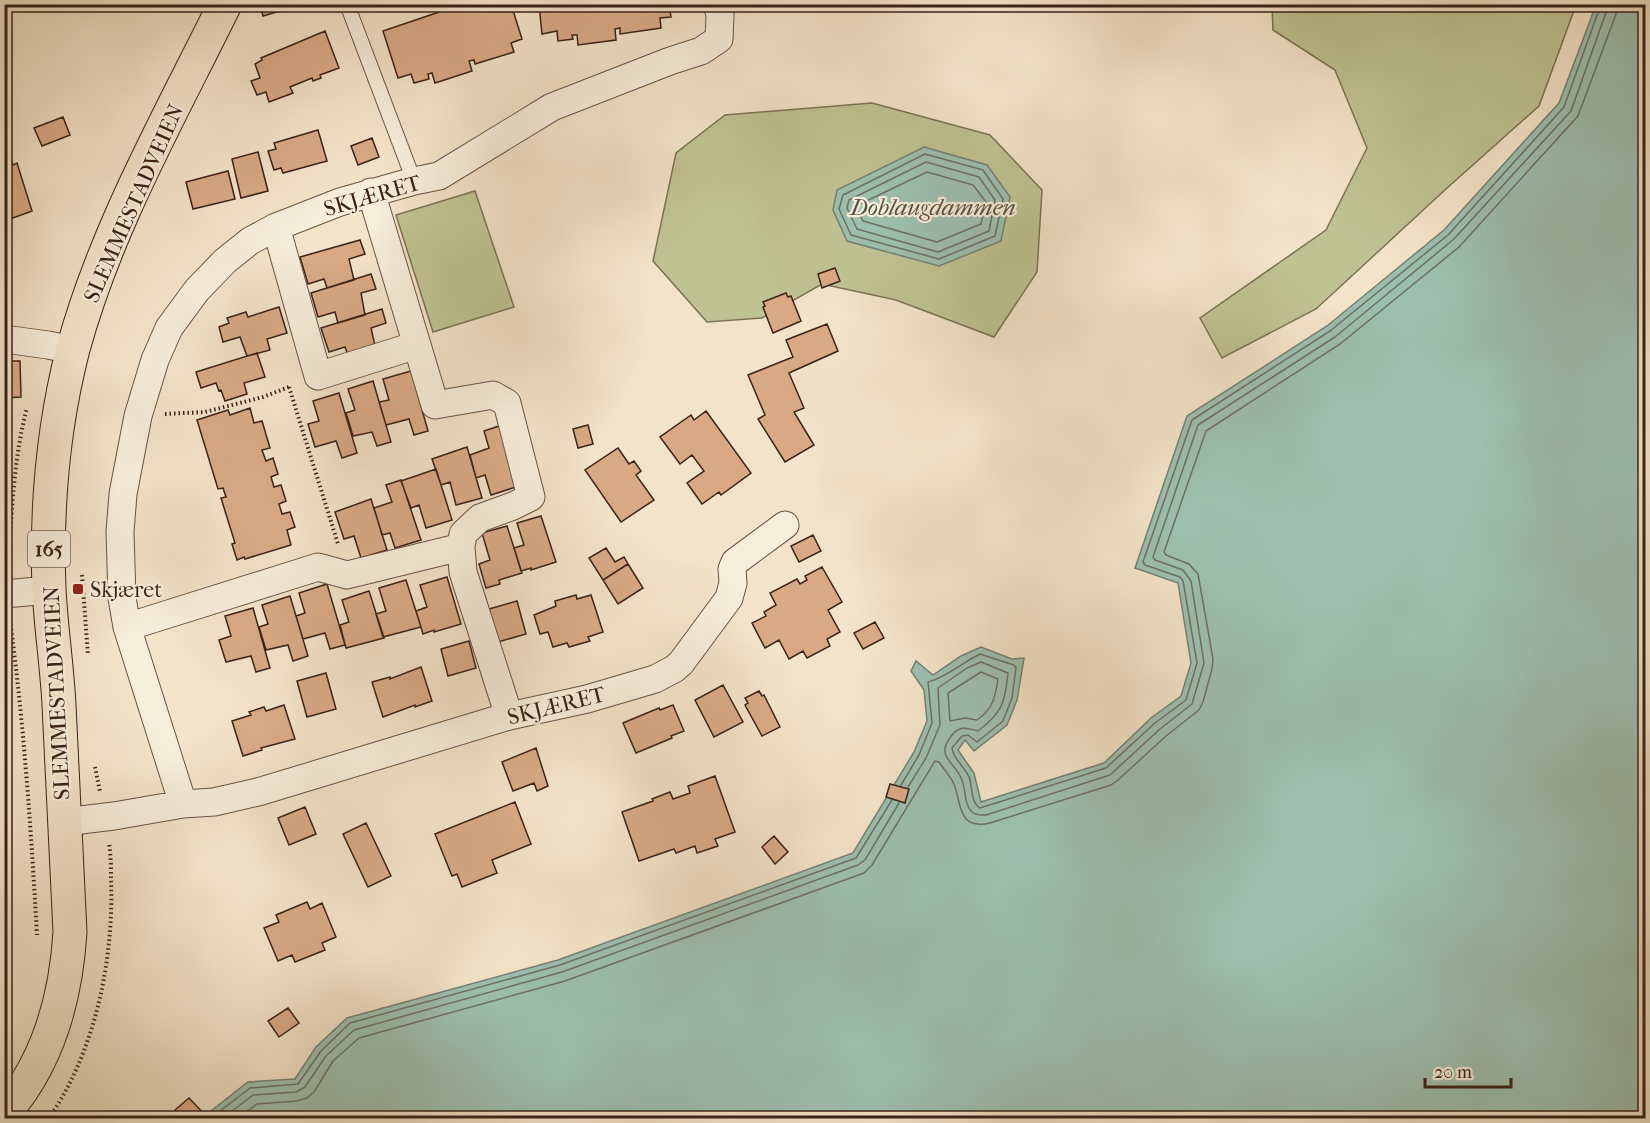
<svg xmlns="http://www.w3.org/2000/svg" width="1650" height="1123" font-family="'IM FELL French Canon',serif">
  <style>
    .green { fill: #bfc293; stroke: #7c7256; stroke-width: 1.5 }
    .water { fill: #9dbfaf; stroke: #758073; stroke-width: 1.5 }
    .lines { fill: none; stroke-linecap: round; stroke-linejoin: round }
    .shore { stroke: #6c7064; stroke-width: 1.5 }
    .building { fill: #d9a986; stroke: #3a2218; stroke-width: 1.5 }
    .service-casing { stroke: #685244; stroke-width: 16 }
    .minor-casing { stroke: #685244; stroke-width: 29 }
    .primary-casing { stroke: #3a2218; stroke-width: 35 }
    .path { stroke: #3a2218; stroke-width: 4; stroke-dasharray: 1.5 3; stroke-linecap: butt }
    .service { stroke: #f7eddb; stroke-width: 14 }
    .minor { stroke: #f7eddb; stroke-width: 27 }
    .primary { stroke: #f3e3c8; stroke-width: 33 }
    .poi-dot { fill: #8f2418; stroke: #f7eddb; stroke-width: 2 }
    .labels { text-anchor: middle; stroke-width: 4.5; stroke-linejoin: round; paint-order: stroke }
    .shield { fill: #f7eddb; stroke: #735f52; stroke-width: 1.5 }
    .shield-label { font-size: 21px; font-weight: bold; fill: #3a2218 }
    .street-label { font-size: 22px; fill: #3a2218; stroke: #f7eddb }
    .poi-label { font-size: 22px; fill: #3a2218; stroke: #f7eddb; text-anchor: start }
    .water-label { font-size: 24px; font-style: italic; fill: #585145; stroke: #f7eddb }
  </style>
  <rect width="100%" height="100%" fill="#f3e3c8"/>
  <filter id="stains"><feTurbulence type="fractalNoise" baseFrequency=".00333" numOctaves="4"/><feColorMatrix values="0 0 0 0 .2 0 0 0 0 .09 0 0 0 0 .02 0 0 0 .5 -.17"/></filter>
  <radialGradient id="worn" r=".72"><stop offset=".6" stop-color="#630" stop-opacity="0"/><stop offset="1" stop-color="#630" stop-opacity=".3"/></radialGradient>
  <path class="green" d="M1272 5H1576L1539 106 1446 189 1316 309 1222 358 1200 318 1326 230 1367 148 1335 70 1273 30Z
    M872 103 990 135 1042 190 1037 272 994 337 896 300 822 284 762 318 707 322 653 261 676 153 725 115Z
    M475 191 514 307 433 332 396 215Z"/>
  <path class="water" d="M1596 5H1645V1118H202L248 1082 295 1079 316 1047 347 1018 558 960 853 853 914 752 927 721 924 690 911 671 916 661 933 675 961 656 981 647 1012 659 1024 658 1017 700 1007 725 974 751 965 740 958 750 974 773 981 802 1104 763 1151 718 1181 696 1191 663 1178 583 1135 568 1187 416 1327 326 1444 230 1559 103Z
    M924 147 987 165 1010 197 1001 241 939 266 847 241 833 210 837 190Z"/>
  <g class="lines">
    <path class="shore" d="M925 154 983 170 1003 199 995 236 939 259 851 235 839 209 843 195Z
      M926 162 979 177 995 200 989 231 938 252 857 229 847 208 849 200Z
      M927 172 973 185 986 202 981 224 937 242 863 221 857 209 858 205Z
      M981 672 998 679C995 698 993 709 977 720L965 718 950 721 948 693Z
      M901 785 919 755 932 723 928 682C946 678 963 662 980 654L1014 665 1016 668 1012 698 1003 721 977 742 968 735 962 736 952 748C953 759 965 767 969 777 973 787 970 802 980 808L1106 768 1155 723 1186 700 1197 663 1183 581 1180 577 1145 565 1143 562 1192 420 1330 331 1448 235 1564 107 1601 4
      M908 787 926 758 940 725 938 688 967 668 981 662 1008 673C1005 703 1002 713 978 731 968 728 960 725 952 735 934 757 955 761 962 780 966 790 964 805 972 812 977 816 981 815 986 815L1110 775 1160 729 1192 704 1204 663 1191 581 1183 570 1155 560 1153 557 1198 425 1335 337 1454 239 1571 111 1609 4
      M211 1118 250 1088 298 1084 321 1051 350 1023 560 965 856 858 892 800
      M223 1118 253 1095 296 1092 305 1087 326 1056 354 1030 562 972 858 865 865 860 899 803
      M238 1118 257 1104 297 1101 307 1098 314 1092 333 1061 359 1038 565 981 864 873 872 865 935 761 939 762C943 768 949 775 953 782 962 801 956 831 990 823L1111 785 1118 780 1166 736 1199 710 1203 702 1212 669 1213 659 1198 574 1189 564 1166 555 1164 552 1206 431 1340 344 1459 247 1578 116 1616 14 1618 4"/>
  </g>
  <path class="building" d="M264 4H289L290 8 263 16 260 6Z
    M470 4H511L522 39 511 43 514 52 475 64 474 60 469 61 472 71 435 83 432 73 428 74 429 79 414 83 411 74 398 78 383 31 451 8 452 10Z
    M539 4H669L671 17 660 18 661 28 620 34V28L615 29 616 40 578 45 577 35H572L573 39 558 41 557 31 542 34Z
    M325 31 339 68 320 75 321 78 313 81 312 78 290 87 293 93 269 102 266 92 257 95 251 81 260 78 255 64 262 60 261 58Z
    M63 117 70 135 42 146 34 128Z
    M318 130 327 161 283 173 281 168 274 170 268 151 276 149 274 143Z
    M372 138 379 157 358 165 351 146Z
    M258 152 268 191 241 198 232 159Z
    M10 156 13 165 17 163 32 211 10 219 7 213 4 214V158Z
    M228 171 235 199 193 209 186 182Z
    M360 240 365 254 349 259 354 280 327 288 324 279 308 284 300 257Z
    M835 268 840 281 822 288 818 274Z
    M371 274 376 289 361 293 365 315 338 323 335 312 318 317 311 293Z
    M786 293 788 297 791 296 801 321 773 333 763 307 765 306 763 302Z
    M279 307 287 333 267 339 270 350 247 356 240 337 223 342 219 327 229 323 227 318 246 312 248 317Z
    M382 309 386 323 371 328 376 350 349 358 345 347 329 352 321 328Z
    M827 324 838 351 789 373 804 408 794 412 814 445 785 462 758 419 765 415 748 375 793 357 786 340Z
    M257 353 265 377 244 383 247 394 225 401 221 390 219 391 216 383 201 388 196 372Z
    M4 361H20L21 397 4 398Z
    M411 371 428 431 414 435 409 419 386 425 379 402 389 400 383 379Z
    M373 381 391 442 377 446 372 432 353 436 346 413 355 410 348 389Z
    M339 393 357 453 342 458 336 441 315 447 308 424 319 421 313 401Z
    M250 408 254 423 262 421 270 448 262 450 266 461 273 458 278 474 271 477 274 487 281 485 286 501 279 504 282 514 290 512 295 527 287 530 291 545 245 559 244 557 237 560 232 544 235 543 221 498 226 497 223 488 218 489 197 420 228 410 230 415Z
    M706 411 751 473 721 495 719 492 702 504 687 483 704 471 692 455 680 464 660 437 691 415 694 420Z
    M588 425 593 444 578 448 573 429Z
    M499 426 519 486 491 495 485 475 476 478 470 455 489 448 484 431Z
    M467 447 482 498 456 505 450 482 441 485 432 459Z
    M618 448 629 464 634 461 641 471 636 475 654 500 621 522 585 470Z
    M436 469 452 520 426 528 419 505 411 508 401 481Z
    M401 480 421 540 395 548 390 533 382 535 374 508 392 502 386 485Z
    M371 499 387 550 361 558 354 536 344 539 335 512Z
    M541 516 556 562 531 570V568L521 571 514 548 524 545 517 523Z
    M507 526 522 573 499 580 500 584 486 588 479 564 490 560 482 533Z
    M813 535 821 551 799 562 791 546Z
    M606 548 615 562 624 557 628 564 603 580 589 558Z
    M628 564 643 588 618 604 603 580Z
    M822 567 842 602 828 610 840 632 827 639 830 646 807 658 803 651 789 659 779 640 765 648 752 623 766 616 764 612 776 605 770 593 797 579 800 584 807 580 805 576Z
    M447 577 461 624 434 632V630L423 634 416 611 427 607 420 585Z
    M406 580 421 627 383 637 376 614 386 611 379 588Z
    M327 584 345 645 330 649 325 633 303 639 296 616 305 613 299 593Z
    M369 591 384 638 346 648 340 625 349 622 342 600Z
    M576 595 577 599 591 595 603 632 588 637 590 641 569 647 567 643 553 647 548 632 540 634 534 615 556 606 555 601Z
    M290 596 308 656 293 661 288 645 266 650 259 627 268 624 262 605Z
    M517 601 526 634 498 642 489 609Z
    M253 608 270 668 256 672 251 656 226 662 219 640 231 636 225 616Z
    M875 622 884 638 863 649 854 633Z
    M469 641 476 668 448 676 441 649Z
    M421 667 432 701 415 707V705L383 717 372 682 390 677V679Z
    M326 673 336 709 307 717 297 681Z
    M723 685 743 722 714 737 695 700Z
    M759 691 762 696 764 695 780 727 762 736 745 705 748 703 745 698Z
    M284 705 295 739 261 748 262 750 243 756 232 721 251 715 249 712 264 707 266 711Z
    M673 705 684 731 671 736 672 738 636 753 623 723 659 708 660 710Z
    M536 748 548 786 537 791 534 783 513 791 502 762Z
    M715 776 735 832 715 839 718 846 697 853 695 846 676 853 674 849 639 861 622 812 653 801 652 799 670 792 673 799 690 793 688 786Z
    M890 784 909 789 905 803 886 797Z
    M515 802 531 844 492 860 497 873 462 887 457 874 452 876 435 834Z
    M305 807 316 834 289 845 278 818Z
    M366 823 391 876 368 887 343 834Z
    M774 836 788 852 775 864 762 847Z
    M307 902 310 909 322 903 336 937 322 943 325 950 295 962 292 955 278 961 264 928 279 922 276 915Z
    M288 1008 299 1023 279 1037 268 1021Z
    M189 1098 207 1117 205 1118H183L175 1110Z"/>
  <g class="lines">
    <g class="service-casing">
      <path id="service" d="M347 4 414 181"/>
    </g>
    <g class="minor-casing">
      <path id="minor" d="M371 192 435 405 493 395 507 403 531 497 513 506 480 518 463 534 461 547 463 572 509 716
        M276 227 318 376 417 345
        M4 339 48 345 73 350
        M4 594 49 590
        M127 627 318 567 347 575 461 547
        M183 804 127 627 122 598 120 532 123 494 138 416 155 360 169 328 197 290 225 261 250 241 276 227 340 202 414 181 439 176 552 107 670 61 701 51 719 39 720 15 717 4
        M64 822 114 816 183 804 214 802 258 792 509 716 587 699 655 679 674 669 681 663 729 598 733 583 732 569 735 562 785 525"/>
    </g>
    <g class="primary-casing">
      <path id="primary" d="M4 1113C48 1063 66 997 70 932 66 856 63 780 59 705 57 666 51 628 49 589 46 509 53 427 73 349 106 228 170 116 225 4"/>
    </g>
    <path class="path" d="M289 387 338 544
      M165 414 205 412 263 397 289 387
      M8 568C12 515 13 460 27 408
      M82 575 88 655
      M10 620C24 725 31 829 37 935
      M95 767 100 792
      M4 1051 10 1043
      M49 1118C95 1052 114 960 111 880 111 868 111 855 109 843"/>
    <use href="#service" class="service"/>
    <use href="#minor" class="minor"/>
    <use href="#primary" class="primary"/>
  </g>
  <rect class="poi-dot" x="72" y="583" width="12" height="12" rx="3"/>
  <g class="labels">
    <rect class="shield" x="28" y="531" width="42" height="36" rx="4.5"/>
    <g class="shield-label">
      <text x="49" y="556">165</text>
    </g>
    <g class="street-label">
      <text transform="translate(372 195) rotate(-16)" y="8">SKJÆRET</text>
      <text transform="translate(133 203) rotate(-66)" y="8">SLEMMESTADVEIEN</text>
      <text transform="translate(56 693) rotate(-93)" y="8">SLEMMESTADVEIEN</text>
      <text transform="translate(556 705) rotate(-14)" y="8">SKJÆRET</text>
    </g>
    <g class="poi-label">
      <text x="90" y="597">Skjæret</text>
    </g>
    <g class="water-label">
      <text x="933" y="215">Doblaugdammen</text>
    </g>
  </g>
  <rect width="1650" height="1123" fill="none" stroke="#f3e3c8" stroke-width="24"/>
  <rect x="6" y="6" width="1638" height="1111" fill="none" stroke="#3a2218" stroke-width="3"/>
  <rect x="12" y="12" width="1626" height="1099" fill="none" stroke="#3a2218" stroke-width="1.5"/>
  <path d="M1425 1078v9h86v-9" fill="none" stroke="#3a2218" stroke-width="3"/>
  <text x="1434" y="1078" font-size="18" fill="#3a2218" stroke="#f7eddb" stroke-width="4.5" paint-order="stroke">20 m</text>
  <rect width="100%" height="100%" filter="url(#stains)"/>
  <rect width="100%" height="100%" fill="url(#worn)"/>
</svg>
